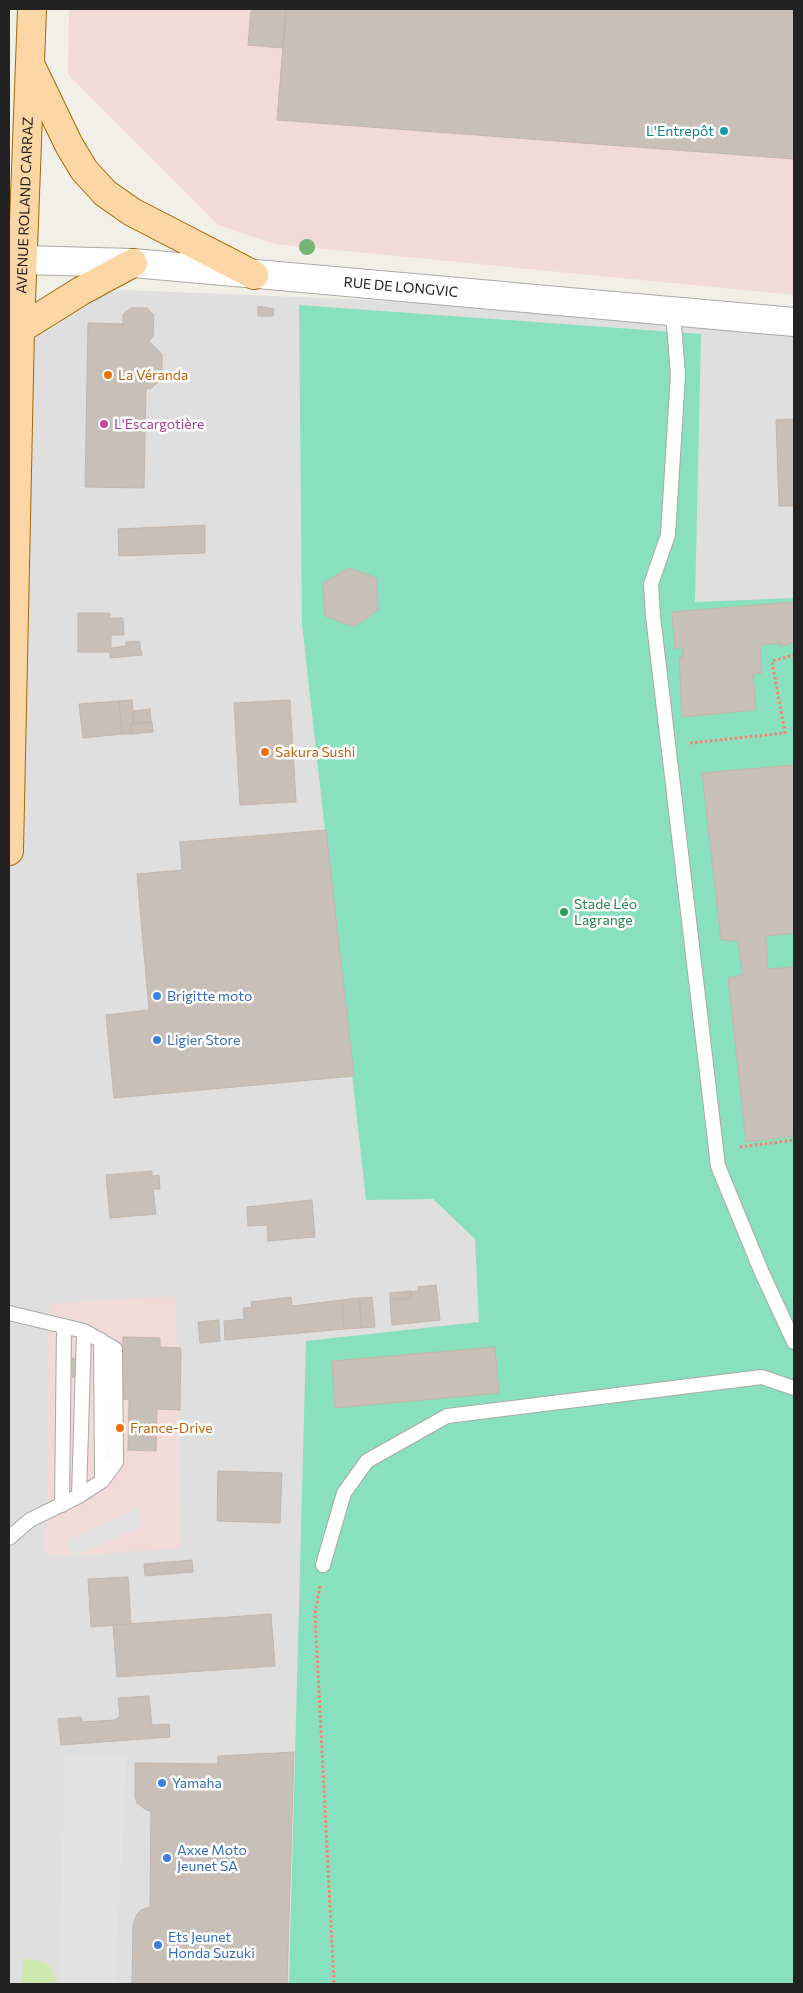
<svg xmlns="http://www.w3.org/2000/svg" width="803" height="1993" font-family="Commissioner,sans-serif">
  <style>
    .residential { fill: #e0dfdf }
    .commercial { fill: #f2dad9 }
    .grass { fill: #cdebb0 }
    .pitch { fill: #88e0be }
    .parking { fill: #e2e2e2 }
    .building { fill: #c7bfb8; stroke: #c4b6ab }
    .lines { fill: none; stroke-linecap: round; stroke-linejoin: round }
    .service-casing { stroke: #a9a9a9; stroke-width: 16 }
    .tertiary-casing { stroke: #a9a9a9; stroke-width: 30 }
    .primary-casing { stroke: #a06b00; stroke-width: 30 }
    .path { stroke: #fa8072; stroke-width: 3; stroke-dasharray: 2.5 2.5; stroke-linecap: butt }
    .service { stroke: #fff; stroke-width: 14 }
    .tertiary { stroke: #fff; stroke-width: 28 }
    .primary { stroke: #fcd6a4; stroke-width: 28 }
    .tree { fill: #74b475 }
    .culture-dot { fill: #0f9aa8; stroke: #fff; stroke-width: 2 }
    .food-dot { fill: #e8710a; stroke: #fff; stroke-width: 2 }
    .hotel-dot { fill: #d1479c; stroke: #fff; stroke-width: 2 }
    .leisure-dot { fill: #2e9e5b; stroke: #fff; stroke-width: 2 }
    .shop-dot { fill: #3f7fe0; stroke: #fff; stroke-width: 2 }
    .labels { text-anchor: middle; stroke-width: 5; stroke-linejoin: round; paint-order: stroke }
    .culture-label { font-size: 14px; fill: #0d838f; stroke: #fff; text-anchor: end }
    .street-label { font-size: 14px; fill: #222; stroke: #fff }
    .food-label { font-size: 14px; fill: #c56008; stroke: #fff; text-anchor: start }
    .hotel-label { font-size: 14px; fill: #b23c85; stroke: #fff; text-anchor: start }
    .leisure-label { font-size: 14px; fill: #27864d; stroke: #fff; text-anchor: start }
    .shop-label { font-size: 14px; fill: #366cbe; stroke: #fff; text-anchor: start }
  </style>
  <rect width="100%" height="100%" fill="#f2efe9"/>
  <path class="residential" d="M126 290 673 312 794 322V1984H9V306Z"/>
  <path class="commercial" d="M69 9H794V295L275 244 218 225 68 74Z
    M176 1296 179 1548 74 1556 46 1554 49 1304Z"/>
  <path class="grass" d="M23 1959C42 1960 54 1962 56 1984H22Z"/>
  <path class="pitch" d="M299 305 701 334 695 602 794 598V1984H289L306 1341 479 1322 475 1239 433 1199 366 1200 302 624Z"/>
  <path class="parking" d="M139 1508 143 1526 74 1556 65 1540Z
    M65 1754H127L115 1984H59Z"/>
  <path class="building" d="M251 9H286L283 48 248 45Z
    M286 9H794V159L277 120Z
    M258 306 274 309 273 316H258Z
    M131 308H147L154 315 153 336 149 341 162 354V379L150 389 146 388 144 488 85 487 88 323 123 324V314Z
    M794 419V506H779L776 420Z
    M205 525V553L119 556 118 529Z
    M349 568 377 578 378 610 354 627 325 616 323 583Z
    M794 602V642L780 647 779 643 760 645 762 673 753 674 756 710 682 717 679 657 683 658 682 647 675 649 672 612Z
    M78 613H110V618H123L124 635H111V648L126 646V642L139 641 142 655 110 658V652H78Z
    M132 700 134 724H131L132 734H122L119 701Z
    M290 700 296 802 240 805 234 703Z
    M119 701 122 734 83 738 79 704Z
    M150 709 151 722 134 724 133 711Z
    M152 722 153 732 132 734 131 724Z
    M794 765V933L766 936 767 969 794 967V1136L746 1142 728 978 743 975 738 941 721 940 702 773Z
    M326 830 354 1076 114 1098 106 1015 149 1010 137 874 182 870 180 842Z
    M152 1171V1176L159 1175 160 1189H153L156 1214 110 1218 106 1175Z
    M312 1200 315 1237 268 1241 267 1225 248 1226 247 1207Z
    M436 1285 440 1320 392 1325 390 1300 411 1298V1292L418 1291V1287Z
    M411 1291V1298L390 1300V1293Z
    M291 1297 292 1306 342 1300 344 1329 225 1340 224 1321 244 1319 243 1308 252 1307 251 1302Z
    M372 1297 375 1327 362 1328 359 1298Z
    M359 1298 362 1328 344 1329 342 1300Z
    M219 1320 220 1341 200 1343 198 1322Z
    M123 1337 160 1338V1347L181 1348 180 1410 157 1409 156 1451 128 1450 129 1399 122 1400Z
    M495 1347 499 1393 335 1408 332 1361Z
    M72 1358 77 1359 76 1377H72Z
    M218 1471 282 1473 280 1523 217 1521Z
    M192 1560 193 1572 145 1576 144 1564Z
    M128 1577 131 1624 91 1627 88 1579Z
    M271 1614 275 1666 117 1677 113 1625Z
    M149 1696 152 1725 169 1724 170 1737 61 1745 58 1719 81 1717 82 1722 115 1720 120 1716 118 1698Z
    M294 1752 287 1984H132L133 1925 137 1914 141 1910 150 1907 151 1811 146 1810 137 1803 135 1797V1763L218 1764V1756Z"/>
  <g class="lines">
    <g class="service-casing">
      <path id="service" d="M673 312 678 375 668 535 651 584 653 616 718 1166 762 1273 794 1342
        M9 1313 84 1331 115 1349 116 1462 102 1481 79 1496 30 1520 9 1538
        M101 1340 102 1481
        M79 1496 84 1331
        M62 1505 64 1326
        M323 1565 344 1493 367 1461 447 1416 762 1377 794 1388"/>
    </g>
    <g class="tertiary-casing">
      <g id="tertiary">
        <path id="s1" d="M9 265 22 260 133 263 794 322"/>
      </g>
    </g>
    <g class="primary-casing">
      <g id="primary">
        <path d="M32 68 69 145 84 170 105 193 132 212 254 275"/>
        <path d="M20 329 81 291 133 263"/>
        <path id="s2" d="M9 851 20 329 32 9"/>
      </g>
    </g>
    <path class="path" d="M690 743 785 733 772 661 794 655
      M740 1147 794 1140
      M320 1586 315 1614 334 1984"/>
    <use href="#service" class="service"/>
    <use href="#tertiary" class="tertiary"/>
    <use href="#primary" class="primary"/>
  </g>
  <circle class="tree" cx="307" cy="247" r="8"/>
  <circle class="culture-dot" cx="724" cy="131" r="5"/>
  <g class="food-dot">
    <circle cx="108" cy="375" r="5"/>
    <circle cx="265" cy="752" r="5"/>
    <circle cx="120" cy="1428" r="5"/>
  </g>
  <circle class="hotel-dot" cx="104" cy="424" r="5"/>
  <circle class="leisure-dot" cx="564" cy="912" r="5"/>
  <g class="shop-dot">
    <circle cx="157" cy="996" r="5"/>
    <circle cx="157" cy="1040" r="5"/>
    <circle cx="162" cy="1783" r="5"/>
    <circle cx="167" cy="1858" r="5"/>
    <circle cx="158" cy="1945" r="5"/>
  </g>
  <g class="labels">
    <g class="culture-label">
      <text x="714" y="136">L'Entrepôt</text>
    </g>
    <g class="street-label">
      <text dy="5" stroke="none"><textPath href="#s2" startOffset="646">AVENUE ROLAND CARRAZ</textPath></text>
      <text dy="5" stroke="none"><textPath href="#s1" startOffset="394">RUE DE LONGVIC</textPath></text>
    </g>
    <g class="food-label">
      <text x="118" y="380">La Véranda</text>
      <text x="275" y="757">Sakura Sushi</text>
      <text x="130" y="1433">France-Drive</text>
    </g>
    <g class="hotel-label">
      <text x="114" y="429">L'Escargotière</text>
    </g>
    <g class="leisure-label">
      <text x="574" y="909">Stade Léo<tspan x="574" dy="16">Lagrange</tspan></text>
    </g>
    <g class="shop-label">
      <text x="167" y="1001">Brigitte moto</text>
      <text x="167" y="1045">Ligier Store</text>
      <text x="172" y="1788">Yamaha</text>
      <text x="177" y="1855">Axxe Moto<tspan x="177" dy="16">Jeunet SA</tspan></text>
      <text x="168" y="1942">Ets Jeunet<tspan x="168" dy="16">Honda Suzuki</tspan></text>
    </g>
  </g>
  <rect width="803" height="1993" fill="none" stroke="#222222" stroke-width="20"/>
</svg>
